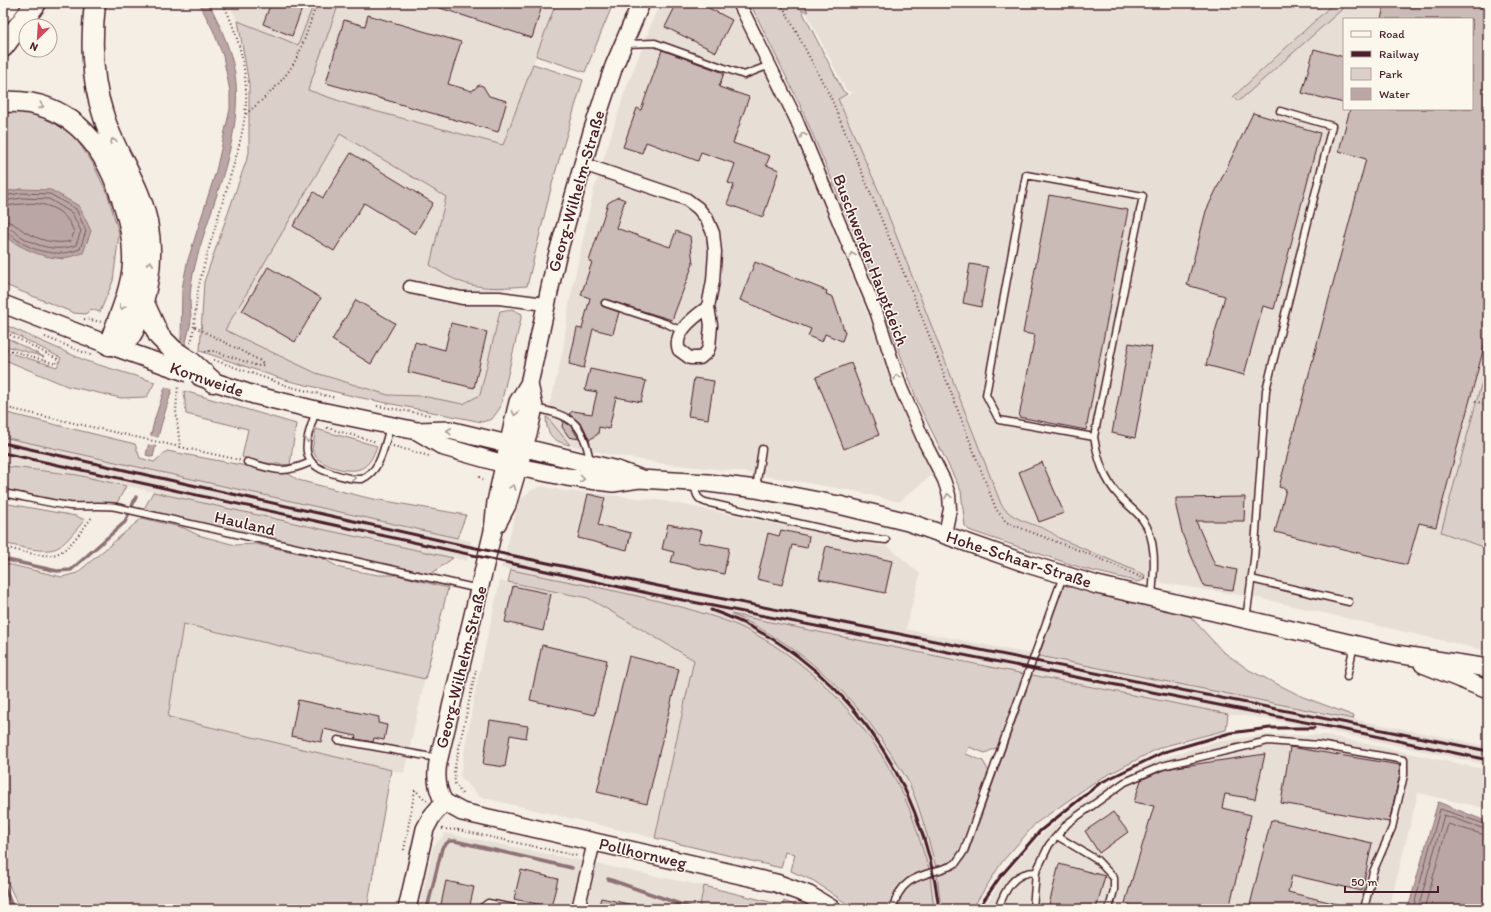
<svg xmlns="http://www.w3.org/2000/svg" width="1491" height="912" font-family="Itim,sans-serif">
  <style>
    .built { fill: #e7dfd6; fill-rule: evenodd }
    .green { fill: #dbd0c9; stroke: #92787a }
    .water { fill: #baa7a5; stroke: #8d7174 }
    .pier { fill: #f4eee4 }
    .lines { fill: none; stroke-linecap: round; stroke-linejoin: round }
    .shore { stroke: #77555c; stroke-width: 1 }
    .stream { stroke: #8d7174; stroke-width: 3.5 }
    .building { fill: #cabbb6; stroke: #4a1f2b }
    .service-casing { stroke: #4a1f2b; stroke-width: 9 }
    .minor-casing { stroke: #4a1f2b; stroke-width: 15 }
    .secondary-casing { stroke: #4a1f2b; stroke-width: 20 }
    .trunk-casing { stroke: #4a1f2b; stroke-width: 23 }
    .path { stroke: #4a1f2b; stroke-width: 2; stroke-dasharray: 1 3; stroke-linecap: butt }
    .service { stroke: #fbf7ec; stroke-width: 6 }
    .minor { stroke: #fbf7ec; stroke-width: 12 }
    .secondary { stroke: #fbf7ec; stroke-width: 17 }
    .trunk { stroke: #fbf7ec; stroke-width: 20 }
    .rail { stroke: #4a1f2b; stroke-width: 3 }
    .secondary-bridge-casing { stroke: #4a1f2b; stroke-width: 20; stroke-linecap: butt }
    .trunk-bridge-casing { stroke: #4a1f2b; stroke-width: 23; stroke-linecap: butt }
    .secondary-bridge { stroke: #fbf7ec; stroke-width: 17 }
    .trunk-bridge { stroke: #fbf7ec; stroke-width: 20 }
    .oneway { stroke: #ab9695 }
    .labels { text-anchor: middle; stroke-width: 3; stroke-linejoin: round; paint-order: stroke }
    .street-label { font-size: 17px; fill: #4a1f2b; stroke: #fbf7ec }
  </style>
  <rect width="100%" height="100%" fill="#f4eee4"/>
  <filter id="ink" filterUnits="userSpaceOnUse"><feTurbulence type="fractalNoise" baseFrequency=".025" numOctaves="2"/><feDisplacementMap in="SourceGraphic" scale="8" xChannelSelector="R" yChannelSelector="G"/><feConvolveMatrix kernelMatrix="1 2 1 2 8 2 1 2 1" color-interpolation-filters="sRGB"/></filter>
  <g filter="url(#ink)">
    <path class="built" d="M228 3H314L298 45 238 21Z
      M339 3H556L503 145 348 104 307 90Z
      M661 3H730L785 111 870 320 892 384 932 475 899 502 854 491 736 471 666 464 607 454 557 442 546 428V414L553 393 563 350 569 304 593 193 624 94 655 14Z
      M792 3H1488V359L1441 532 1488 549V651L1259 598 1143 580 1145 575 1059 538 1051 531 1037 525 1021 521 1008 513 1001 504 880 194 838 99 853 93 846 90 807 14ZM1344 19H1472V109H1344Z
      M340 134 446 197 449 278 478 288 505 287 480 395 463 404 422 396 388 395 316 373 225 330Z
      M3 437 471 541 467 561 77 475 3 466Z
      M542 486 564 491 592 493 665 501 889 547 920 574 906 629 1468 742 1488 747V765L1357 737 1262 718 1228 714 733 615 786 643 816 667 860 710 879 735 908 782 923 820 937 874 941 909H934L929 869 910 810 898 785 861 725 813 675 790 656 745 629 711 616 653 599 501 568 519 501 530 491Z
      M500 581 588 598 694 660 655 838 480 797 460 776 475 692Z
      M183 623 425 679 404 773 168 717Z
      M1261 735H1325L1488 770V791L1484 808 1418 793 1389 909H983L1004 876 1042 834 1094 793 1157 760 1211 743Z
      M446 833 704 886 699 909H419L433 847Z"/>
    <path class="green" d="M314 3H339L308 90 348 104 503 145 533 64 583 80 553 180 527 286C485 289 466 290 430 265L446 197 340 134 225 330 316 373 388 395 422 396 463 404 480 395 500 311 512 309 522 314 500 408 492 419 482 422 357 397 285 380 200 351 204 282 249 153V84L238 21 298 45Z
      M556 3H604L612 6 585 72 536 56Z
      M750 3H803L808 12 801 9 843 91 847 94 838 99 880 194 1001 504C1015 525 1041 522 1059 538L1145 575 1143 580 1139 582 1085 569 980 534 969 530 965 526 961 491 918 403 867 263 801 107Z
      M1334 3H1349L1239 101 1233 97Z
      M16 110 49 118 71 132 92 162 108 195 119 234 113 281 100 312 90 309 86 314 74 313 3 284V235C22 248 40 255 63 259L22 189 3 192V111Z
      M3 324 86 361 155 382 147 397 121 398 67 386 3 359V351L57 367 61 358 3 328Z
      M3 336 44 357 3 345Z
      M1488 359V549L1441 532Z
      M184 391 296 424 290 465 266 463 242 457 248 429 186 414Z
      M3 412 135 444 140 458 154 462 167 451 289 474 298 480 368 498 466 515 457 538 3 437Z
      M546 417 548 418 570 445C552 441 547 435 546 417Z
      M316 429 377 446C374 454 371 462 364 467 352 475 326 467 317 458 315 456 314 452 312 450Z
      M3 466 77 475 126 486 117 503 83 504 43 499 3 489Z
      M153 492 453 558 431 574C383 568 336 554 289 543 240 531 192 522 144 509Z
      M3 503 76 516 85 520C77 528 68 541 59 547 46 555 17 546 3 543Z
      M142 518 184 528 198 535 235 545 255 544 322 558 340 568 378 575H397L448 588 425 679 183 624 168 717 391 770 367 909H20L7 881 8 830 3 813V563L62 577 77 573Z
      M511 570C569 582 628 592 685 608 705 614 727 620 745 629 819 665 878 734 909 808 917 828 922 849 929 869 908 877 892 884 890 909H854L814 881 791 871 795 854 785 852 781 868 655 838 694 660 588 598 508 582Z
      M1064 584 1189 615 1222 651 1249 670 1303 697 1354 716 1353 719 1039 656Z
      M731 614 1024 674 998 747 985 753 969 747 966 754 983 761 989 772 960 851 952 861 936 867C928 839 921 810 909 783 904 773 897 764 891 754 853 693 798 643 731 614Z
      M1032 675 1228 714 1226 730 1161 747 1096 781 1035 824 1002 862 972 909H941L937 874C954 870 961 866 969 850Z
      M930 876 934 909H896C899 891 912 879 930 876Z
      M704 886 774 903 773 909H699Z
      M784 901 803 909H782Z"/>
    <path class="water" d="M199 3H209C221 28 234 55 236 83 241 149 207 211 193 274 191 283 190 293 190 301 190 309 192 318 190 326 180 370 163 412 153 457L146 455 155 418 181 339 182 289 187 263 216 171 230 109V91L223 56 213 30Z
      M22 189 51 190 79 206 91 231 83 253C76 255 68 258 61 258 40 258 20 247 3 235V192Z
      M1438 802 1488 822V909H1408Z"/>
    <path class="pier" d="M179 339 187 346 174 390 164 386Z
      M148 435 159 438 157 446 147 444Z"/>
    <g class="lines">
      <path class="shore" d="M3 196 22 193 50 194 76 209 86 231 80 249C60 257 37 253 19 241 14 238 9 232 3 232
        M3 201 22 198 49 199 72 213 81 231 76 245C58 252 38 247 22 237 16 233 11 227 3 227
        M3 207C9 206 15 204 22 204 45 201 66 209 74 232L71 241C56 245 39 240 25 232 18 227 12 221 3 221
        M1413 909 1440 809 1488 825
        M1418 909 1444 815 1488 830
        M1424 909 1448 824 1488 836"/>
      <path class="stream" d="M3 559 57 571 71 570 125 522 136 497
        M608 879 694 909
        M3 883 13 909
        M427 909 442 848 449 841H455L572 868"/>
    </g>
    <path class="building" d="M271 3H304L292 36 263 24Z
      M431 3H543L532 38 431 5Z
      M677 3H710L707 7 732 20 716 52 665 27Z
      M1385 3H1465L1488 9V332L1436 527 1419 523 1407 565 1275 532 1286 489 1279 487 1366 159 1339 151 1350 109H1472V19H1381Z
      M368 15 461 42 448 84 472 91 479 85 483 86 489 96 507 101 498 132 326 83 344 20 365 26Z
      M1314 49 1344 57V103L1302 93Z
      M662 50 724 73 719 87 749 97 733 143 770 156 766 165 779 170 763 217 727 204 734 185 728 183 735 164 701 152 698 161 646 142 642 153 623 147 637 108 641 110Z
      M1253 113 1320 133 1274 309 1263 306 1244 375 1206 365 1225 296 1187 285 1206 211Z
      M351 153 433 203 415 234 364 203 334 251 293 226 314 192 323 198Z
      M1049 195 1128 210 1086 430 1019 417 1035 335 1023 333Z
      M618 197 625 200 616 228 670 247 676 231 690 236 693 264 672 320 604 299 601 302 602 306 619 312 613 334 593 329 584 368 569 364 577 328 582 329 590 298 581 295 592 262 589 261 608 203Z
      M755 262 827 291 826 294 833 297 845 333 842 341 825 334 822 342 808 336 811 329 740 300Z
      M970 264 988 267 981 307 963 303Z
      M268 267 321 298 295 342 242 311Z
      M356 300 395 323 371 364 332 340Z
      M451 323 487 332 474 388 408 372 415 342 445 350Z
      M1129 343 1152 347 1135 438 1112 433Z
      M851 363 879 435 844 449 816 377Z
      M590 369 646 381 641 402 616 397 609 429 599 427 598 434 589 440 583 426 569 414 573 411 592 414 597 392 585 390Z
      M694 378 714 381 708 419 688 416Z
      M563 421 571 426 579 439 569 437 562 427Z
      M1042 462 1064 513 1039 522 1019 472Z
      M588 494 605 498 598 525 631 533 627 550 578 538Z
      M1245 497 1244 521H1196L1215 565 1237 570 1233 590 1204 586 1183 536 1176 507V498Z
      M668 524 702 531 699 542 729 548 724 574 671 562 674 552 662 549Z
      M781 530 809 536 807 548 792 545 782 585 757 579 768 533 779 536Z
      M826 546 892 561 885 593 819 579Z
      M513 586 551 594 543 631 505 622Z
      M542 645 607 660 595 715 530 700Z
      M629 656 679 669 647 804 597 792Z
      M298 700 379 717 378 723 387 725 384 740 374 738 373 742 355 739 356 736 324 729 321 742 291 736Z
      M490 720 528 726 526 738 510 735 505 767 483 764Z
      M1290 747 1400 765V774L1389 822 1281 803Z
      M1265 754 1255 799 1225 794 1222 808 1251 815 1229 909H1129L1130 905 1125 903 1154 806 1134 802 1141 780 1163 770 1176 767Z
      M1113 812 1128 832 1099 853 1085 831Z
      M1271 820 1372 843 1362 891 1292 875 1288 892 1341 905V909H1249Z
      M1059 864 1105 876 1096 909H1048Z
      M521 870 558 879 551 907 514 899Z
      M446 881 474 887 469 909H440Z
      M601 898 633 905 632 909H598Z"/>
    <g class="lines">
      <g class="service-casing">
        <path id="service" d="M625 44 655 43 744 75 770 65
          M605 303 665 323 682 331
          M535 408C572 416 583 422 590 461
          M316 411C307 438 295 463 331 473 341 476 351 480 362 479 381 471 384 446 390 427
          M1094 437 999 420 986 395 1026 175 1143 196 1094 437C1098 460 1104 480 1120 497 1127 505 1136 511 1142 519 1158 539 1154 573 1152 596
          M247 462C276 470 281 475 311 462
          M694 484C696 492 696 499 705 502L859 537 886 540
          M756 488 762 449
          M3 493C25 497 47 503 70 506 85 507 100 505 116 507L479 589
          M1251 579 1349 602
          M1246 619 1254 560 1266 390 1332 126 1280 111
          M1347 677 1354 645
          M338 740 437 758
          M1057 836 1097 860 1114 878V890L1109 909
          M480 909 488 903 520 909
          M893 909C900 875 924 876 951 866L956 863 964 851 1063 576
          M998 909C1005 890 1013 872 1036 872
          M1033 909 1036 872 1049 845 1068 823 1125 782 1162 766 1268 741 1319 745 1404 760V775L1392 828 1373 872 1364 909"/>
      </g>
      <g class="minor-casing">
        <path id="minor" d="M739 3 796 119 876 311 901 388 925 443 944 480 949 495 950 509 945 534
          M583 164 686 199 698 208 707 219 713 233 715 252 713 281 708 307 711 325 709 347 707 352 700 358H690L679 350C672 332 696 316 708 307
          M410 287 462 298H499L545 304
          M578 909 594 842"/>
      </g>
      <g class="secondary-casing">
        <path id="secondary" d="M641 3 614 66 592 132 556 260 529 384 518 402 516 410 496 502 493 531 439 758C435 774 436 788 444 802L462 812 776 883 809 895 832 909
          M3 304 109 345 168 366
          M200 377 254 395 316 410 417 431 449 430 617 470 639 478
          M417 431 444 447 504 464 567 477 613 483 639 479 708 483 756 489 839 505 908 522 1028 564 1097 585 1396 654 1488 668
          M497 524 507 505 529 430 534 407 529 384
          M1423 664 1488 690
          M407 909 425 829 432 816 444 802"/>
      </g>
      <g class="trunk-casing">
        <path id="trunk" d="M3 12 10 3
          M3 47 36 3
          M3 102C66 98 102 141 121 196 129 219 134 239 133 264 131 292 118 319 109 345L121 344C134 337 137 321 141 308 153 270 154 232 139 195 128 168 111 143 103 114 91 78 91 41 95 3
          M143 301 159 336 173 350
          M191 362 213 382"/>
      </g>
      <path class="path" d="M781 3 831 98 920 312 996 509 1006 522 1028 531 1094 556 1145 579
        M246 114C266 97 288 78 299 53 306 37 311 19 317 3
        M84 319 102 322
        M195 327 259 360 264 365 258 366 214 351H206L205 354
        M3 331 57 359 56 364 3 348
        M45 337 93 356
        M191 343C196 321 195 298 201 277 210 242 221 208 231 174 239 146 247 120 246 91 245 60 236 30 223 3
        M214 360 291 387 336 398
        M1475 401 1488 405
        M377 406 430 415
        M3 407 180 447 176 411 178 385
        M327 428 377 442
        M393 446 429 456
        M180 447 240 460
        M479 477 485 480
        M3 547C60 560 57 563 93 516
        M462 794 455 784 454 771 476 670
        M442 829 458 830 459 827
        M458 830 578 856
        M404 850 415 790 427 801"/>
      <use href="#service" class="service"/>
      <use href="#minor" class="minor"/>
      <use href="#secondary" class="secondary"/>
      <use href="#trunk" class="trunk"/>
      <path class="rail" d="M3 443 457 544 638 582 1488 751
        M3 453 652 594 1366 734 1488 760
        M711 610C839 654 924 778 939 909
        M978 909 1000 877 1040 831 1100 783 1164 752 1230 733 1270 728H1314"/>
      <g class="secondary-bridge-casing">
        <path id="secondary-bridge" d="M168 366 188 373"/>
      </g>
      <g class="trunk-bridge-casing">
        <path id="trunk-bridge" d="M173 350 191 362"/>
      </g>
      <use href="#secondary-bridge" class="secondary-bridge"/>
      <use href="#trunk-bridge" class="trunk-bridge"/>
    </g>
    <defs><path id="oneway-chevron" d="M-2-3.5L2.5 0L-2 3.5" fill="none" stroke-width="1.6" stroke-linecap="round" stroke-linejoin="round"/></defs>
    <g class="oneway">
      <use href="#oneway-chevron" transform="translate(41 106) rotate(17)"/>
      <use href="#oneway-chevron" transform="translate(803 135) rotate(-113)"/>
      <use href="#oneway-chevron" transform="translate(113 141) rotate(-113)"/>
      <use href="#oneway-chevron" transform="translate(852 255) rotate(-113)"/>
      <use href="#oneway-chevron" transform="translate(150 263) rotate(-86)"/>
      <use href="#oneway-chevron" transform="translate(122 307) rotate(109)"/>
      <use href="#oneway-chevron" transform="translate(897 377) rotate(-108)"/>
      <use href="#oneway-chevron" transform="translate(515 413) rotate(103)"/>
      <use href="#oneway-chevron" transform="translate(449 431) rotate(-174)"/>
      <use href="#oneway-chevron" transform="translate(308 440) rotate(99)"/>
      <use href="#oneway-chevron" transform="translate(353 478) rotate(9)"/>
      <use href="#oneway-chevron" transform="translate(582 479) rotate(7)"/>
      <use href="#oneway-chevron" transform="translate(513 487) rotate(-72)"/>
      <use href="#oneway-chevron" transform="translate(948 496) rotate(-100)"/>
    </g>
  </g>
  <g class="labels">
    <g class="street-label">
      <text transform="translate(576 191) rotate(-74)" y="6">Georg-Wilhelm-Straße</text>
      <text transform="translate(871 260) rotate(69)" y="6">Buschwerder Hauptdeich</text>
      <text transform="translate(207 379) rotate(19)" y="6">Kornweide</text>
      <text transform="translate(245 523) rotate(13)" y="6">Hauland</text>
      <text transform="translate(1019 559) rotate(18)" y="6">Hohe-Schaar-Straße</text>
      <text transform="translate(461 667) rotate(-76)" y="6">Georg-Wilhelm-Straße</text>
      <text transform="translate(643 853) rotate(13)" y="6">Pollhornweg</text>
    </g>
  </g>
  <rect width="1491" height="912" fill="none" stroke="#fbf7ec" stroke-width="16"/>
  <rect x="8" y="8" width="1475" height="896" fill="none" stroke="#4a1f2b" stroke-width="1.5" filter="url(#ink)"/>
  <rect x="1343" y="18" width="130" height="92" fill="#fbf7ec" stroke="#b4a19f"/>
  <rect x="1351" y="31" width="20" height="6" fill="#fbf7ec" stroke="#b4a19f"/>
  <text x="1379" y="38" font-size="12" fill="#4a1f2b">Road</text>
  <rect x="1351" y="51" width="20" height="6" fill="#4a1f2b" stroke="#b4a19f"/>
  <text x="1379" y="58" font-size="12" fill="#4a1f2b">Railway</text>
  <rect x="1351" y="68" width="20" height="12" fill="#dbd0c9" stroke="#b4a19f"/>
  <text x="1379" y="78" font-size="12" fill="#4a1f2b">Park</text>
  <rect x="1351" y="88" width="20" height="12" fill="#baa7a5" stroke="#b4a19f"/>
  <text x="1379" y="98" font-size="12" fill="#4a1f2b">Water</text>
  <g transform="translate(38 38) rotate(205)"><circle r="19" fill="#fbf7ec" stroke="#b4a19f"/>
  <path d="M0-3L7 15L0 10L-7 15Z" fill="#d1495b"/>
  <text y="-6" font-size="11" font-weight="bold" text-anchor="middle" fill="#4a1f2b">N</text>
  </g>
  <path d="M1345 886v6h93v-6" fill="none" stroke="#4a1f2b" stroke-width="2"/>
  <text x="1351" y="886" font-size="12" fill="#4a1f2b" stroke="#fbf7ec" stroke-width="3" paint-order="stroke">50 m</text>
</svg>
